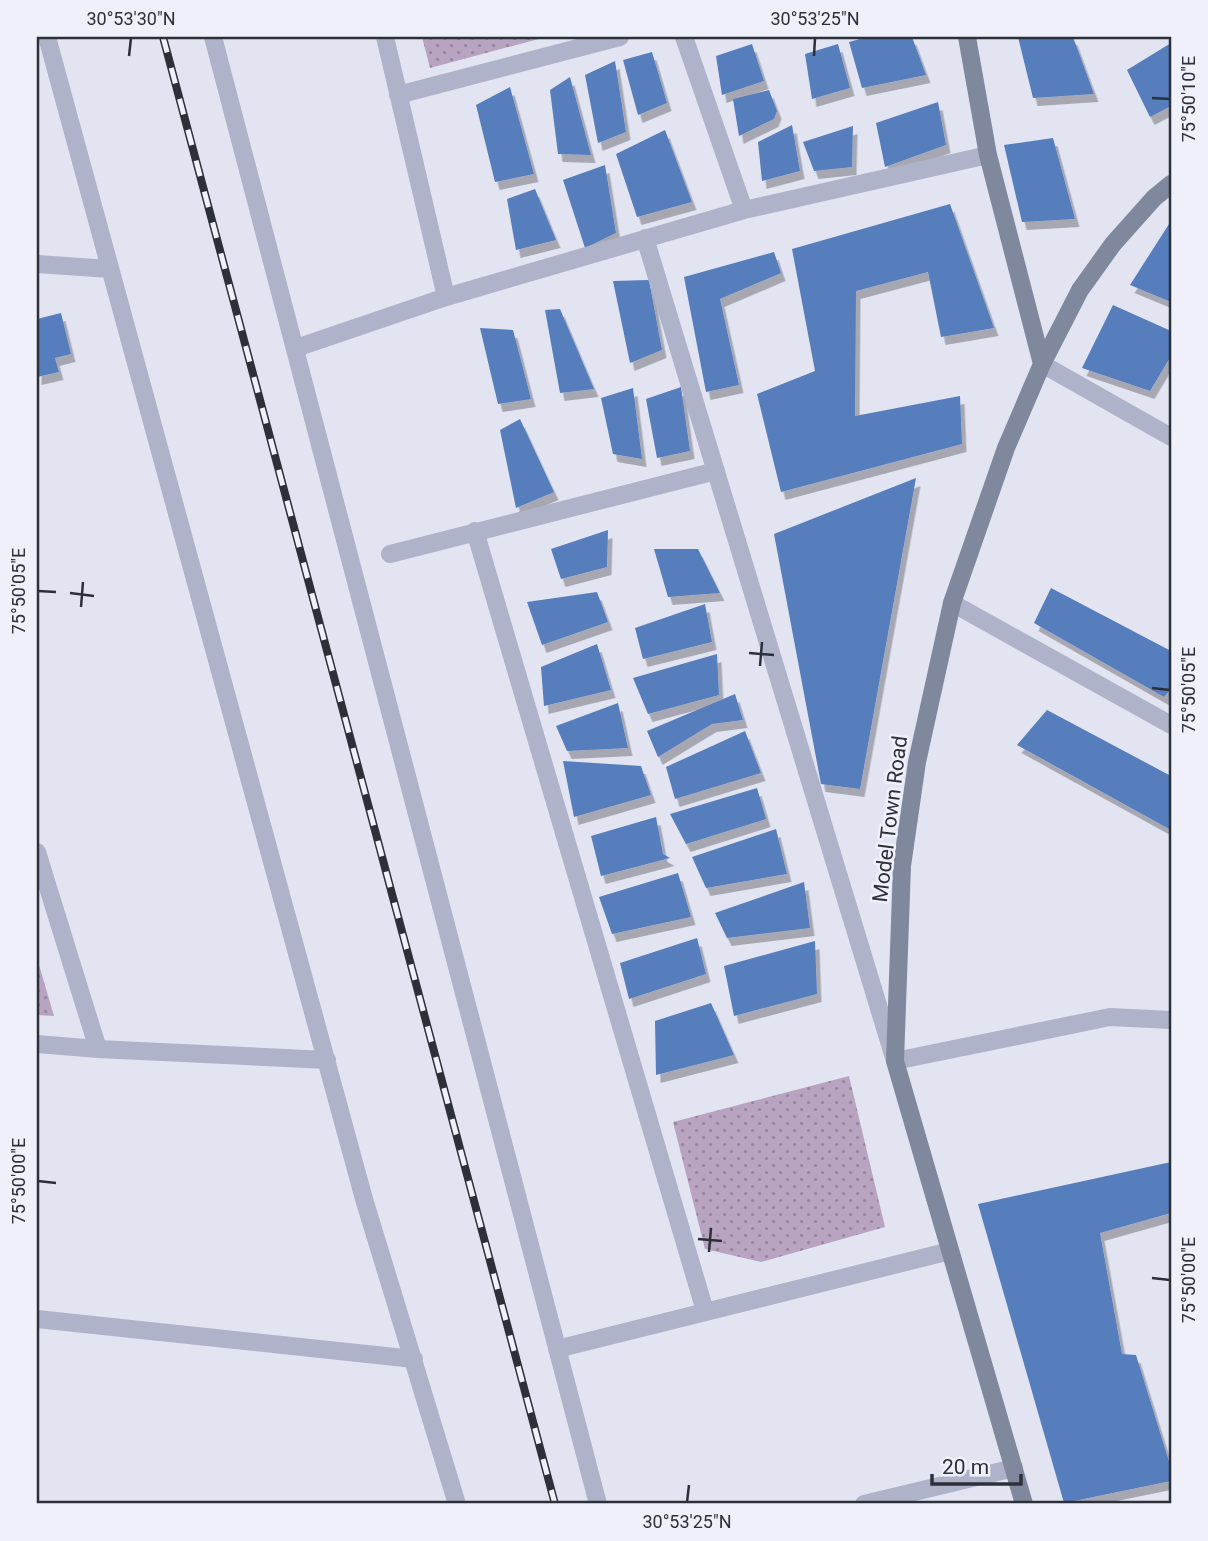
<svg xmlns="http://www.w3.org/2000/svg" width="1208" height="1541" font-family="Roboto,sans-serif">
  <style>
    .park { fill: url(#park-dots) }
    .building { fill: #577dbc; filter: url(#shadow) }
    .lines { fill: none; stroke-linecap: round; stroke-linejoin: round }
    .street { stroke: #afb3c9; stroke-width: 18 }
    .secondary { stroke: #80889d; stroke-width: 18 }
    .rail-casing { stroke: #2c3039; stroke-width: 8 }
    .rail { stroke: #eff0fa; stroke-width: 5; stroke-dasharray: 16; stroke-linecap: butt }
    .ticks { fill: none; stroke: #2c3039; stroke-width: 2.5 }
    .labels { text-anchor: middle; stroke-width: 5; stroke-linejoin: round; paint-order: stroke }
    .street-label { font-size: 21px; fill: #2c3039; stroke: #eff0fa }
    .neatline { fill: none; stroke: #2c3039; stroke-width: 2.5 }
    .ticks-label { font-size: 18px; text-anchor: middle; fill: #2c3039 }
  </style>
  <defs>
    <pattern id="park-dots" width="8" height="8" patternUnits="userSpaceOnUse" patternTransform="scale(1.75)"><rect width="8" height="8" fill="#b8a3c0"/><path d="M2 2h.1M6 6h.1" fill="none" stroke="#96859d" stroke-width="1.8" stroke-linecap="round"/></pattern>
    <filter id="shadow"><feDropShadow dx="4.5" dy="8" stdDeviation="0" flood-color="#0004"/></filter>
  </defs>
  <rect width="100%" height="100%" fill="#e2e4f2"/>
  <path class="park" d="M422 37H546L430 68Z
    M37 958 54 1016 37 1015Z
    M849 1076 885 1227 761 1262 705 1249 673 1122Z"/>
  <path class="building" d="M867 37H912L926 75 862 88 849 42Z
    M1018 37H1073L1094 94 1033 98Z
    M1171 43V106L1150 117 1127 70Z
    M752 44 764 81 722 95 716 56Z
    M838 44 850 88 812 99 805 54Z
    M652 52 667 103 638 115 623 60Z
    M615 61 626 132 598 143 585 75Z
    M570 77 591 155 558 154 550 90Z
    M510 87 534 174 495 182 476 105Z
    M769 90 777 111 774 119 739 136 733 99Z
    M938 102 946 145 885 167 876 123Z
    M792 125 800 171 762 181 758 142Z
    M853 126 852 167 814 171 803 142Z
    M665 130 692 202 637 217 616 154Z
    M1053 138 1075 219 1022 222 1004 145Z
    M605 165 616 233 585 248 563 180Z
    M535 189 556 240 516 250 507 199Z
    M950 204 994 328 941 337 928 272 856 291 855 416 960 396 962 444 781 492 757 394 815 371 792 249Z
    M1169 224 1171 226V302L1130 285Z
    M774 252 781 273 720 299 739 385 706 392 684 277Z
    M649 280 662 350 630 363 613 281Z
    M1113 305 1171 331V356L1150 391 1082 368Z
    M560 309 594 389 560 393 545 310Z
    M61 313 71 354 55 358 59 372 37 377V319Z
    M480 328 513 330 531 399 498 404Z
    M681 387 690 451 657 458 646 399Z
    M633 388 642 459 613 454 601 398Z
    M520 419 554 492 516 508 500 430Z
    M916 478 860 789 821 784 774 534Z
    M608 530 607 567 561 579 551 549Z
    M654 549H698L720 593 668 597Z
    M1051 588 1171 651V689L1164 697 1034 623Z
    M597 592 608 622 542 645 527 602Z
    M705 604 712 642 643 659 635 628Z
    M597 644 611 690 544 706 541 667Z
    M717 654 719 695 648 714 633 678Z
    M735 694 743 720 712 724 658 757 647 731Z
    M618 703 628 748 567 751 556 726Z
    M1047 710 1171 776V830L1017 745Z
    M745 731 761 773 675 799 666 767Z
    M563 761 641 766 651 795 574 817Z
    M757 788 766 819 686 844 670 814Z
    M656 817 663 854 670 858 601 876 591 836Z
    M776 829 787 874 706 888 692 857Z
    M678 873 691 917 612 934 599 897Z
    M804 882 810 928 727 938 715 913Z
    M697 938 706 974 629 999 620 963Z
    M815 941 817 994 734 1016 724 966Z
    M711 1003 734 1055 656 1075 655 1021Z
    M1171 1162V1213L1100 1233 1122 1354 1136 1355 1171 1468V1481L1064 1503 978 1204Z"/>
  <g class="lines">
    <path class="street" d="M47 37 364 1199 457 1504
      M213 37 598 1504
      M385 37 446 297
      M684 37 744 210
      M398 95 620 37
      M645 238 895 1061 1110 1017 1171 1020
      M37 264 110 269
      M296 348 446 297 744 210 988 155
      M1042 364 1171 437
      M475 531 705 1311
      M390 554 716 471
      M952 603 1171 725
      M37 852 98 1049 327 1060
      M37 1044 98 1049
      M37 1319 414 1359
      M557 1349 950 1251
      M864 1504 1014 1468"/>
    <path class="secondary" d="M967 37 988 155 1042 364
      M1024 1504 895 1061 902 866 917 762 952 603 1006 448 1042 364 1080 290 1113 244 1154 198 1171 184"/>
    <g class="rail-casing">
      <path id="rail" d="M163 37 555 1504"/>
    </g>
    <use href="#rail" class="rail"/>
  </g>
  <path class="ticks" d="M129 56 131 38M814 56 815 38M1152 98 1170 99M38 591 56 592M70 593 94 596M81 607 83 582M749 653 774 655M760 666 762 642M1152 688 1170 690M38 1181 56 1183M698 1239 722 1241M709 1252 711 1228M1152 1278 1170 1280M687 1502 689 1485"/>
  <g class="labels">
    <g class="street-label">
      <text transform="translate(890 819) rotate(-83)" y="7">Model Town Road</text>
    </g>
  </g>
  <rect width="1208" height="1541" fill="none" stroke="#eff0fa" stroke-width="77"/>
  <path d="M932 1474v10h89v-10" fill="none" stroke="#2c3039" stroke-width="3.5"/>
  <text x="942" y="1474" font-size="21" fill="#2c3039" stroke="#eff0fa" stroke-width="5" paint-order="stroke">20 m</text>
  <rect x="38" y="38" width="1132" height="1464" class="neatline"/>
  <g class="ticks-label">
    <text x="131" y="25">30°53'30"N</text>
    <text x="815" y="25">30°53'25"N</text>
    <text transform="translate(1189 99) rotate(-90)" y="6">75°50'10"E</text>
    <text transform="translate(19 591) rotate(-90)" y="6">75°50'05"E</text>
    <text transform="translate(1189 690) rotate(-90)" y="6">75°50'05"E</text>
    <text transform="translate(19 1181) rotate(-90)" y="6">75°50'00"E</text>
    <text transform="translate(1189 1280) rotate(-90)" y="6">75°50'00"E</text>
    <text x="687" y="1528">30°53'25"N</text>
  </g>
</svg>
